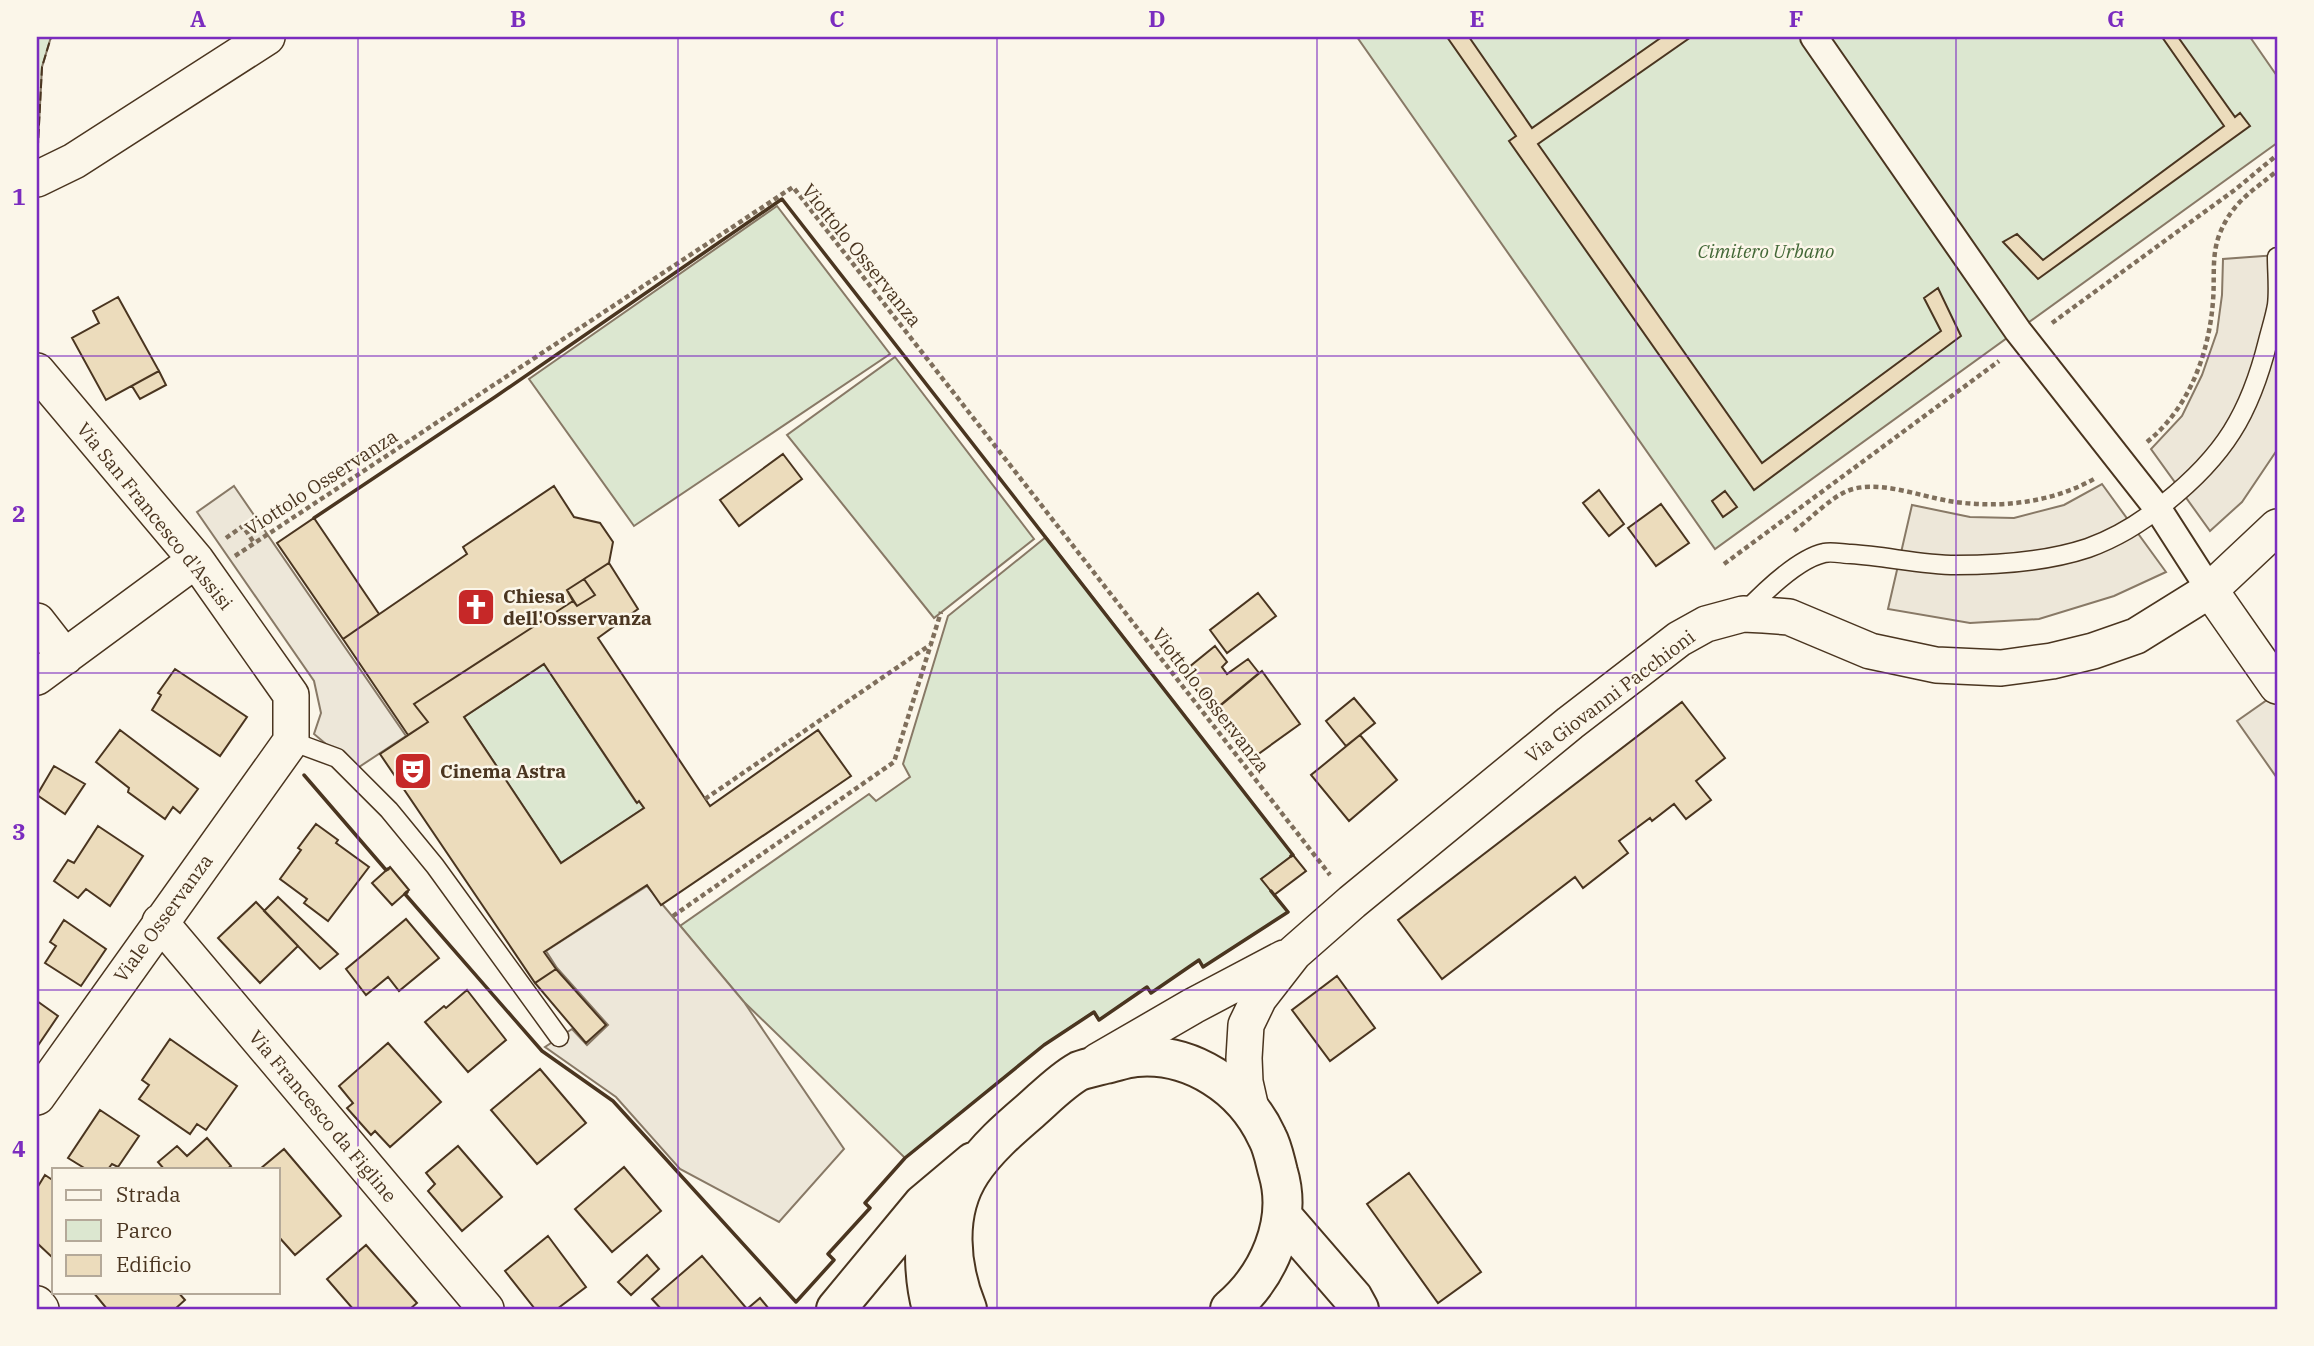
<svg xmlns="http://www.w3.org/2000/svg" width="2314" height="1346" font-family="'IBM Plex Serif',serif">
  <style>
    .green { fill: #dce7d0; stroke: #887966; stroke-width: 2 }
    .parking { fill: #ede7d9; stroke: #887966; stroke-width: 2 }
    .building { fill: #ecdcbc; stroke: #4a3520; stroke-width: 2; fill-rule: evenodd }
    .lines { fill: none; stroke-linecap: round; stroke-linejoin: round }
    .service-casing { stroke: #4a3520; stroke-width: 21 }
    .pedestrian-casing { stroke: #4a3520; stroke-width: 30 }
    .minor-casing { stroke: #4a3520; stroke-width: 38 }
    .tertiary-casing { stroke: #4a3520; stroke-width: 42 }
    .path { stroke: #7f6f5c; stroke-width: 4.5; stroke-dasharray: 5 3.5; stroke-linecap: butt }
    .service { stroke: #fbf6e9; stroke-width: 18 }
    .pedestrian { stroke: #fbf6e9; stroke-width: 26 }
    .minor { stroke: #fbf6e9; stroke-width: 35 }
    .tertiary { stroke: #fbf6e9; stroke-width: 38 }
    .fence { stroke: #4a3520; stroke-width: 2; stroke-dasharray: 9 3.5; stroke-linecap: butt }
    .wall { stroke: #4a3520; stroke-width: 3.5 }
    .grid { fill: none; stroke: #7b2cbf; stroke-width: 2; stroke-opacity: 0.55 }
    .labels { text-anchor: middle; stroke-width: 5; stroke-linejoin: round; paint-order: stroke }
    .park-label { font-size: 19px; font-style: italic; fill: #436837; stroke: #fbf6e9 }
    .street-label { font-size: 19px; fill: #4a3520; stroke: #fbf6e9 }
    .poi-label { font-size: 19px; font-weight: bold; fill: #4a3520; stroke: #fbf6e9; text-anchor: start }
    .neatline { fill: none; stroke: #7b2cbf; stroke-width: 2.5 }
    .grid-label { font-size: 23px; text-anchor: middle; font-weight: bold; fill: #7b2cbf }
  </style>
  <rect width="100%" height="100%" fill="#fbf6e9"/>
  <path class="green" d="M37 37H51L42 67 37 163Z
    M1357 37H2250L2277 76V143L1715 549Z
    M777 206 890 354 634 526 529 379Z
    M895 357 1034 539 934 618 787 435Z
    M1046 537 1293 855 1262 879 1288 912 1203 967 1199 960 1151 993 1146 987 1099 1020 1093 1012 1044 1045 905 1158 744 1002 680 926 869 794 876 801 910 777 903 764 948 616Z
    M544 664 636 802 639 801 644 808 561 863 464 717Z"/>
  <path class="parking" d="M2277 255V450L2242 502 2210 531 2151 449 2182 416 2202 375 2217 332 2222 295 2223 259Z
    M2102 484 2166 572 2114 596 2039 619 1970 623 1888 609 1912 505 1970 517 2014 518 2064 505Z
    M234 486 406 736 356 769 314 734 321 713 314 681 197 512Z
    M2277 693V778L2237 721Z
    M647 886 744 1002 844 1149 779 1222 680 1169 616 1097 545 1047 572 1029 587 1045 608 1025 557 968 546 951Z"/>
  <path class="building" d="M1447 37H1469L1532 128 1662 37H1691L1538 144 1762 463 1941 331 1924 298 1938 288 1961 336 1754 490 1509 141 1516 136Z
    M2162 37H2178L2235 117 2240 113 2250 126 2038 279 2003 242 2017 234 2043 260 2224 126Z
    M118 297 159 371 106 400 72 338 99 323 93 311Z
    M159 371 166 385 140 399 132 386Z
    M783 454 802 479 739 526 720 500Z
    M554 486 574 517 600 523 613 542 609 563 567 590 573 601 414 704 428 722 408 735 343 639 467 554 463 547Z
    M1599 490 1624 524 1609 536 1583 503Z
    M1725 491 1737 507 1723 517 1712 501Z
    M1661 504 1689 543 1656 566 1628 528Z
    M314 518 379 614 343 639 277 543Z
    M609 563 638 609 598 638 710 806 818 730 851 776 661 905 647 885 544 952 556 969 535 983 380 754 428 722 414 704 573 601 577 606 595 595 584 579ZM544 664 637 803 639 801 644 808 561 863 464 717Z
    M584 579 595 595 577 606 567 590Z
    M1258 593 1276 616 1227 653 1210 630Z
    M1215 646 1227 662 1222 667 1227 674 1248 659 1259 673 1218 707 1207 691 1201 696 1183 672Z
    M175 669 247 717 220 756 152 710 161 695 158 693Z
    M1262 671 1300 724 1250 760 1214 711Z
    M1354 698 1375 723 1346 746 1326 721Z
    M1682 702 1725 758 1696 781 1711 800 1686 819 1674 804 1652 821 1650 818 1619 841 1628 853 1583 888 1575 877 1442 979 1398 920Z
    M120 730 198 789 180 813 173 807 165 819 128 792 129 788 96 762Z
    M1360 735 1397 780 1349 821 1311 775Z
    M54 766 85 784 65 814 37 795Z
    M316 824 338 840 336 843 369 867 328 921 304 903 307 899 280 879 301 850 298 848Z
    M98 826 143 856 110 906 86 889 78 898 54 881 68 860 74 863Z
    M1293 855 1306 871 1274 895 1261 879Z
    M390 867 409 890 392 905 372 883Z
    M278 897 338 954 320 969 264 911Z
    M256 902 298 946 260 983 218 938Z
    M406 919 439 958 399 991 388 977 366 995 346 969Z
    M64 920 106 949 81 986 45 963 56 946 50 942Z
    M556 969 606 1025 586 1043 535 983Z
    M1337 976 1375 1028 1330 1061 1292 1010Z
    M467 990 506 1040 468 1072 425 1022 444 1006 446 1008Z
    M37 1001 58 1016 37 1047Z
    M170 1039 237 1086 206 1130 197 1124 190 1134 139 1099 149 1085 142 1080Z
    M388 1043 441 1102 390 1147 375 1131 371 1135 347 1108 353 1103 339 1086Z
    M540 1069 586 1123 537 1164 491 1110Z
    M100 1110 139 1136 118 1167 112 1164 108 1169H86L68 1158Z
    M207 1138 231 1166 227 1169H164L158 1162 177 1146 187 1156Z
    M458 1146 502 1197 462 1231 428 1191 435 1184 426 1173Z
    M284 1149 341 1216 295 1255 278 1236V1169H260Z
    M624 1167 661 1211 612 1252 575 1209Z
    M1409 1173 1481 1272 1438 1303 1367 1204Z
    M45 1175 54 1181V1259L37 1243V1188Z
    M548 1236 586 1287 557 1309H535L505 1271Z
    M366 1245 417 1303 410 1309H353L327 1279Z
    M647 1255 659 1269 631 1295 618 1282Z
    M702 1256 747 1309 760 1298 769 1309H661L652 1299Z
    M93 1292H178L185 1300 175 1309H107Z"/>
  <g class="lines">
    <g class="service-casing">
      <path id="service" d="M1744 613C1763 593 1797 559 1824 553 1832 551 1843 554 1851 554 1886 556 1921 565 1956 565 2000 565 2046 562 2088 548 2116 538 2142 522 2165 503 2224 456 2250 414 2268 341 2271 329 2275 317 2277 305 2279 289 2277 273 2277 257
        M291 741 337 758 389 810 435 866 559 1037"/>
    </g>
    <g class="pedestrian-casing">
      <path id="pedestrian" d="M1814 37 2018 331 2158 509 2210 590"/>
    </g>
    <g class="minor-casing">
      <path id="minor" d="M37 179 74 161 267 37
        M37 371 196 560 291 695V741L37 1097
        M2210 590 2277 686
        M37 621 65 657
        M37 677 196 560
        M160 922 486 1309
        M1098 1061 1193 1006 1284 958
        M1252 1113 1245 1082 1244 1058 1246 1025 1259 998 1294 953 1352 902 1570 723 1679 639 1706 624 1743 614 1764 615 1789 617 1870 651 1936 665 2001 668 2052 661 2093 651 2136 636 2210 590 2277 527
        M37 1304 41 1309"/>
    </g>
    <g class="tertiary-casing">
      <path id="tertiary" d="M1282 1216 1353 1298 1359 1309
        M836 1309 923 1204 973 1162
        M932 1309C926 1288 920 1241 932 1222 935 1218 940 1214 944 1210
        M967 1309C950 1267 944 1213 971 1172 986 1149 1009 1129 1030 1111 1045 1098 1061 1081 1079 1071 1087 1068 1097 1066 1105 1064 1115 1062 1125 1058 1136 1057 1191 1052 1244 1087 1267 1137 1273 1148 1275 1161 1278 1172 1293 1222 1268 1277 1230 1309"/>
    </g>
    <path class="path" d="M2052 323 2236 189 2277 155
      M2147 442C2189 408 2209 354 2213 301 2215 277 2211 255 2220 233 2233 201 2253 191 2277 171
      M1794 531C1809 520 1828 500 1845 492 1874 478 1919 496 1949 501 1998 509 2051 503 2094 479
      M226 538 243 526 254 543
      M235 556 793 187 1330 875
      M1724 564 1999 361
      M705 799 930 645
      M673 916 894 762 941 612"/>
    <use href="#service" class="service"/>
    <use href="#pedestrian" class="pedestrian"/>
    <use href="#minor" class="minor"/>
    <use href="#tertiary" class="tertiary"/>
    <path class="fence" d="M37 163 42 67 51 37"/>
    <path class="wall" d="M314 518 495 397 782 199 1293 855 1291 856
      M304 775 386 870 388 869
      M407 892 405 894 542 1051 613 1101 796 1302 834 1260 828 1254 870 1208 865 1203 905 1158 1044 1045 1094 1012 1099 1020 1147 987 1151 993 1199 960 1203 967 1288 912 1271 891"/>
  </g>
  <path class="grid" d="M358 37V1309M678 37V1309M997 37V1309M1317 37V1309M1636 37V1309M1956 37V1309M37 356H2277M37 673H2277M37 990H2277"/>
  <defs>
    <g id="church-square" transform="scale(2.0125)"><rect x="-9" y="-9" width="18" height="18" rx="4" fill="#c62828" stroke="#fbf6e9"/><path d="M-1.2-6h2.4v3.5h3.3v2.4h-3.3V6h-2.4V-.1h-3.3v-2.4h3.3Z" fill="#fff"/></g>
    <g id="theatre-square" transform="scale(2.0125)"><rect x="-9" y="-9" width="18" height="18" rx="4" fill="#c62828" stroke="#fbf6e9"/><path d="M-5-5.5Q0-4 5-5.5V0Q5 5 0 6Q-5 5-5 0ZM-3.3-2.5H-1v1.5H-3.3ZM1-2.5H3.3v1.5H1ZM-2.8 1Q0 5.5 2.8 1Z" fill="#fff"/></g>
  </defs>
  <g fill-rule="evenodd">
    <use href="#church-square" x="476" y="607"/>
    <use href="#theatre-square" x="413" y="771"/>
  </g>
  <g class="labels">
    <g class="park-label">
      <text x="1766" y="258">Cimitero Urbano</text>
    </g>
    <g class="street-label">
      <text transform="translate(862 255) rotate(51)" y="7">Viottolo Osservanza</text>
      <text transform="translate(321 482) rotate(-33)" y="7">Viottolo Osservanza</text>
      <text transform="translate(155 516) rotate(51)" y="7">Via San Francesco d'Assisi</text>
      <text transform="translate(1610 696) rotate(-37)" y="7">Via Giovanni Pacchioni</text>
      <text transform="translate(1211 700) rotate(52)" y="7">Viottolo Osservanza</text>
      <text transform="translate(163 918) rotate(-54)" y="7">Viale Osservanza</text>
      <text transform="translate(323 1116) rotate(50)" y="7">Via Francesco da Figline</text>
    </g>
    <g class="poi-label">
      <text x="503" y="603">Chiesa<tspan x="503" dy="22">dell'Osservanza</tspan></text>
      <text x="440" y="778">Cinema Astra</text>
    </g>
  </g>
  <rect width="2314" height="1346" fill="none" stroke="#fbf6e9" stroke-width="77"/>
  <rect x="52" y="1168" width="228" height="126" fill="#fbf6e9" stroke="#b4a999" stroke-width="2"/>
  <rect x="66" y="1190" width="35" height="10" fill="#fbf6e9" stroke="#b4a999" stroke-width="2"/>
  <text x="116" y="1202" font-size="21" fill="#4a3520">Strada</text>
  <rect x="66" y="1220" width="35" height="21" fill="#dce7d0" stroke="#b4a999" stroke-width="2"/>
  <text x="116" y="1238" font-size="21" fill="#4a3520">Parco</text>
  <rect x="66" y="1255" width="35" height="21" fill="#ecdcbc" stroke="#b4a999" stroke-width="2"/>
  <text x="116" y="1272" font-size="21" fill="#4a3520">Edificio</text>
  <rect x="38" y="38" width="2238" height="1270" class="neatline"/>
  <g class="grid-label">
    <text x="198" y="27">A</text>
    <text x="518" y="27">B</text>
    <text x="837" y="27">C</text>
    <text x="1157" y="27">D</text>
    <text x="1477" y="27">E</text>
    <text x="1796" y="27">F</text>
    <text x="2116" y="27">G</text>
    <text x="19" y="205">1</text>
    <text x="19" y="522">2</text>
    <text x="19" y="840">3</text>
    <text x="19" y="1157">4</text>
  </g>
</svg>
